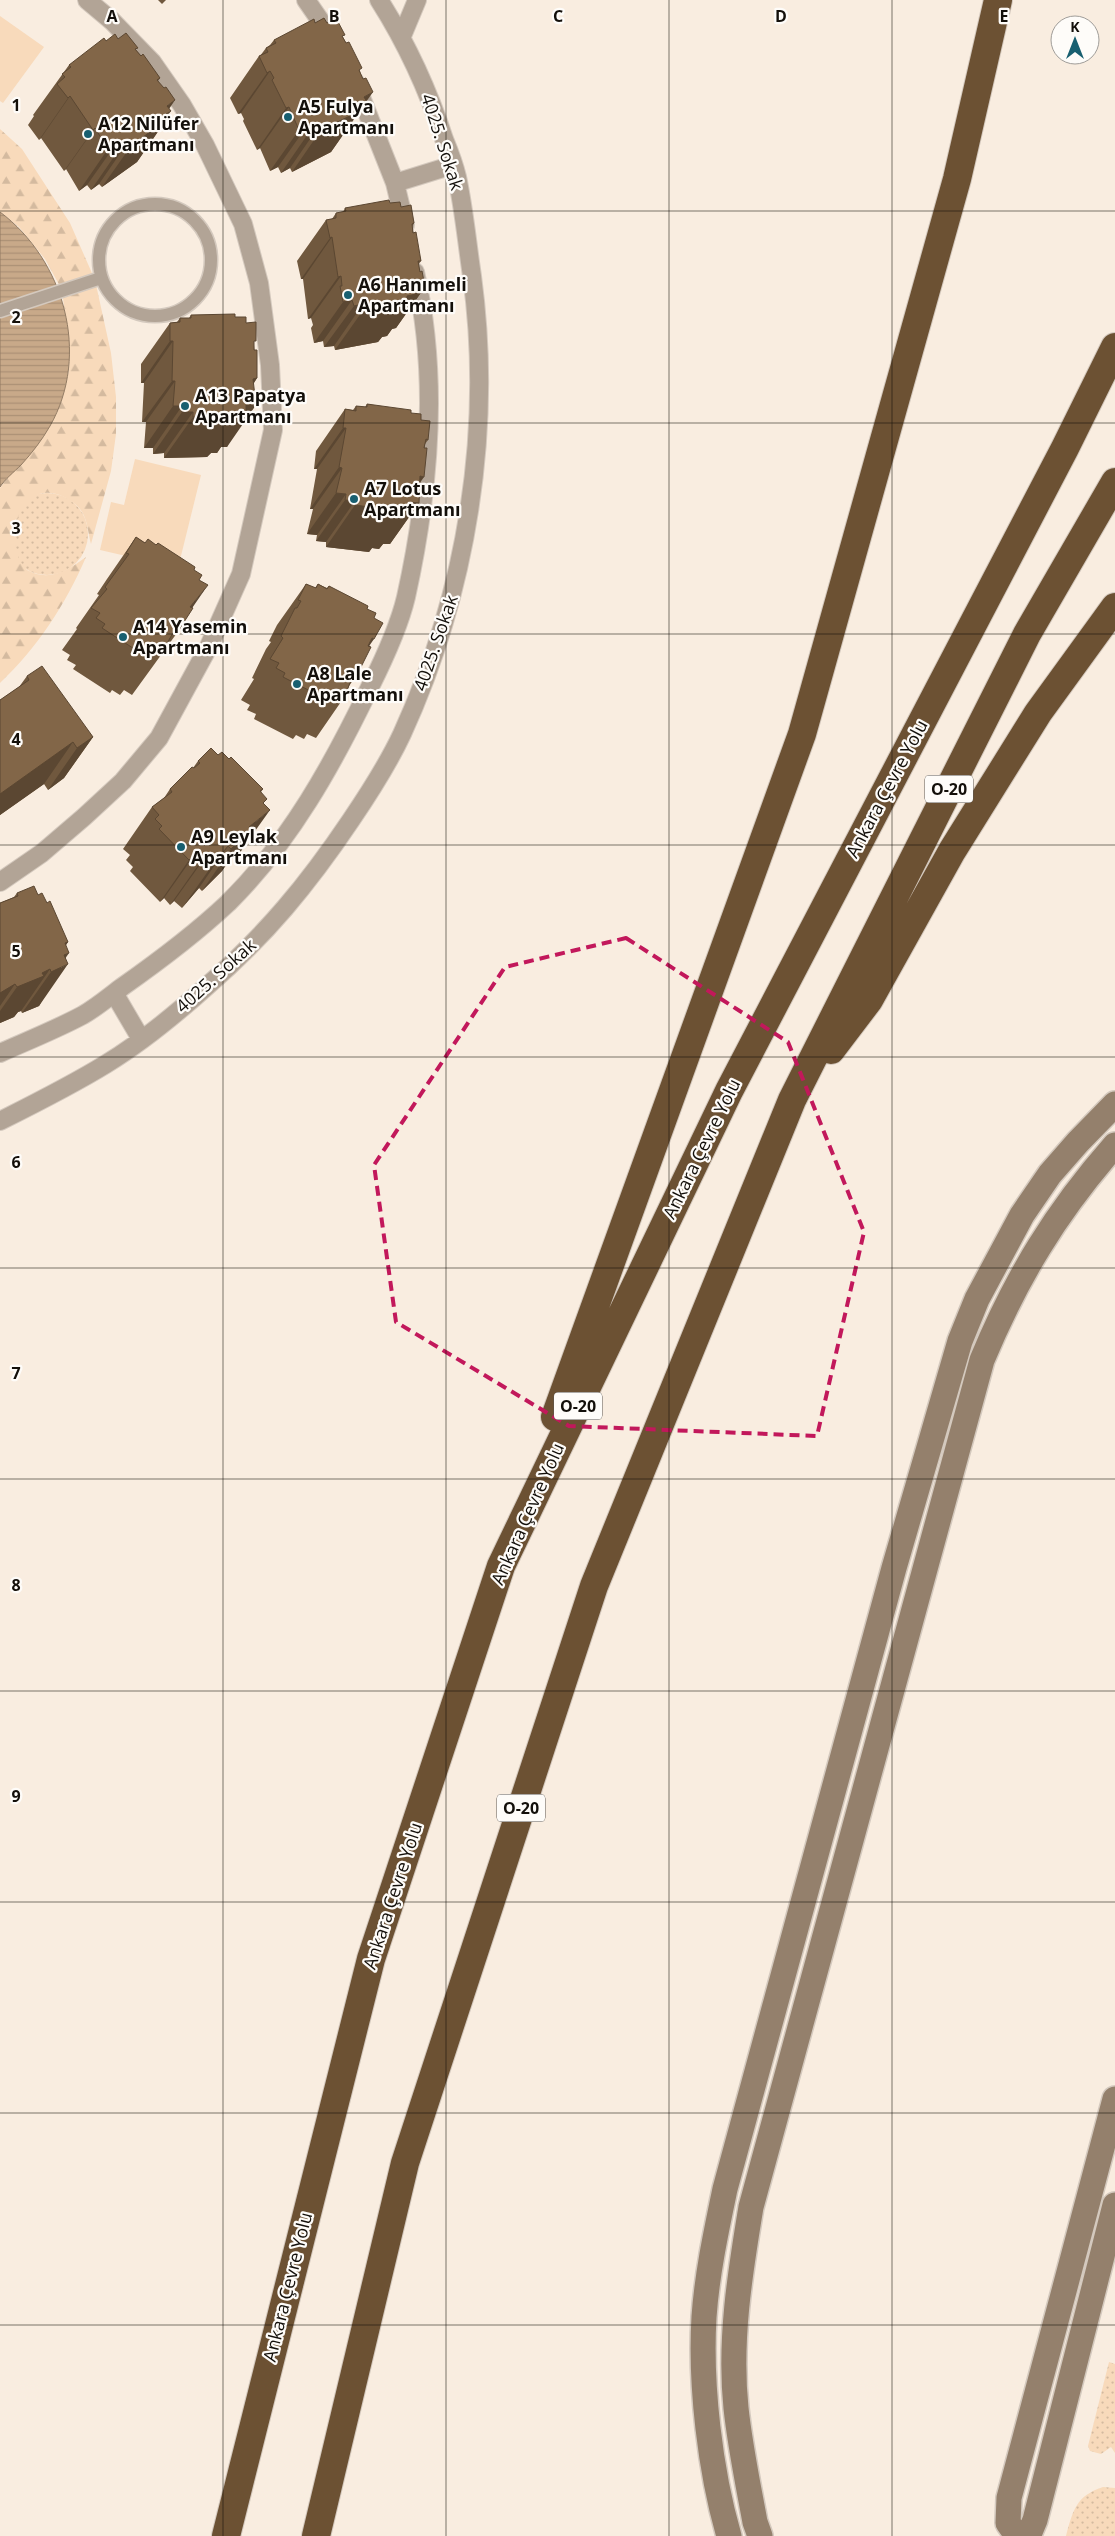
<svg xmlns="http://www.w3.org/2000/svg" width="1115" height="2536" font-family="'Open Sans',sans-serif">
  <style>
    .green { fill: url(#green-dots) }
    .forest { fill: url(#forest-firs) }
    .pitch { fill: #f8dabb }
    .water { fill: url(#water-rules); stroke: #927b63 }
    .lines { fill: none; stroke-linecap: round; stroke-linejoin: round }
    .pedestrian-casing { stroke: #d4c9be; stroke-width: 15 }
    .minor-casing { stroke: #d4c9be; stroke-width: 20 }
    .secondary-casing { stroke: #d4c9be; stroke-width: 28 }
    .motorway-casing { stroke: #d4c9be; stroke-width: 30 }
    .pedestrian { stroke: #b2a496; stroke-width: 12 }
    .minor { stroke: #b2a496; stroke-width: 18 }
    .secondary { stroke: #94806c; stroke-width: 25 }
    .motorway { stroke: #6c5133; stroke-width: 28 }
    .wall { fill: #70583e }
    .shaded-wall { fill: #5b4732 }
    .building { fill: #826648; stroke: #5b4732 }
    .marked { fill: none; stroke: #c2185b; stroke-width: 4; stroke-dasharray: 10 6; stroke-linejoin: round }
    .grid { fill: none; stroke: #130f0a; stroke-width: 1; stroke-opacity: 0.55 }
    .poi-dot { fill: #185f70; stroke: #fefcf9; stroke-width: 2 }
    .labels { text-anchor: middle; stroke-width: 4.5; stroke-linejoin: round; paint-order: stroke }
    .shield { fill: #fefcf9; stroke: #5a5652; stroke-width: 1 }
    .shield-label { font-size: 16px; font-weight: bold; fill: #130f0a }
    .poi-label { font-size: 18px; font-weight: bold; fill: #130f0a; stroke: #fefcf9; text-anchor: start }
    .street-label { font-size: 18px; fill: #130f0a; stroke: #fefcf9 }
    .grid-label { font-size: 16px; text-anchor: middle; font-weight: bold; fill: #130f0a; stroke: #fefcf9; stroke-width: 4.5; stroke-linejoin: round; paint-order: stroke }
  </style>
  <defs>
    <pattern id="green-dots" width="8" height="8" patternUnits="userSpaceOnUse" patternTransform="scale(1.25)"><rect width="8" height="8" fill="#f8dabb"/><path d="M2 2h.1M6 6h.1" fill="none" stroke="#d4ba9f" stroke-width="1.8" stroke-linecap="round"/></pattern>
    <pattern id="forest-firs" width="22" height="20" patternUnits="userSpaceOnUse" patternTransform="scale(1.25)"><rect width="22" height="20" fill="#f8dabb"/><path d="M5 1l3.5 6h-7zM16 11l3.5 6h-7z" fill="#d4ba9f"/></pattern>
    <pattern id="water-rules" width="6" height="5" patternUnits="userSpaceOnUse" patternTransform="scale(1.25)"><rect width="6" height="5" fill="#c8a989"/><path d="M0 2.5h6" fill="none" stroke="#ab9075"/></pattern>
  </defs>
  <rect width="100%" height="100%" fill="#f9ede0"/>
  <path class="green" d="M6 534a41 41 0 1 1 82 0a41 41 0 1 1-82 0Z
    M1109 2362 1115 2364V2453L1111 2447 1101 2454 1090 2451 1088 2446Z
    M1103 2487 1115 2488V2536H1066C1073 2510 1076 2496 1103 2487Z"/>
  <path class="forest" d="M0 129 22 149 70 223 95 280 111 353 116 397V434L111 471 91 544C88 533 88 522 82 512 78 505 71 501 64 497 19 475 0 545 27 570 49 582 67 571 86 557 66 604 37 648 0 683V488L61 402 69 370V346L62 290 45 259 19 227 0 212Z"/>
  <path class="pitch" d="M0 16 44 47 3 103 0 101Z
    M135 459 201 475 178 568 100 550 111 502 124 505Z"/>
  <path class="water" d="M0 212C64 260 91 354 50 426 42 440 32 453 21 465 14 472 5 479 0 487Z"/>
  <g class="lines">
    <g class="pedestrian-casing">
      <path id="pedestrian" d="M99 260a56 56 0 1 1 112 0a56 56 0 1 1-112 0Z
        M0 311 101 278"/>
    </g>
    <g class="minor-casing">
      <path id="minor" d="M306 0 333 39
        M402 36 417 0
        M355 82 395 183 405 225
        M395 183 453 165
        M0 882 42 853 84 817 123 781 159 738 209 646 241 574 273 430 270 365 259 283 243 224 205 145 182 105 152 62 112 21 87 0
        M114 993 141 1039
        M0 1053C27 1041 57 1029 83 1015 97 1007 110 996 122 987 159 961 195 934 228 903 290 842 333 764 370 687 384 659 399 627 406 597 429 493 439 377 415 272
        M0 1121C36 1103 72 1085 106 1064 142 1042 176 1014 207 986 266 935 308 884 351 820 370 792 388 764 402 734 467 592 493 430 472 276 467 243 464 209 457 177 454 164 449 151 444 139 428 90 407 44 379 0"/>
    </g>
    <g class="secondary-casing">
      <path id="secondary" d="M1115 2099 1009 2498 1008 2523 1016 2534 1030 2532 1035 2520 1115 2205
        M729 2536C710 2471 700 2384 704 2317 707 2274 716 2232 725 2189L894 1568 960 1341 977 1299 1022 1215 1050 1174 1078 1142 1115 1104
        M760 2536 755 2522C748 2484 740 2446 736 2408 729 2341 740 2273 751 2207L982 1360C1016 1278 1056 1212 1115 1145"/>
    </g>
    <g class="motorway-casing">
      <path id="motorway" d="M831 1050 869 1000 952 851 1038 713 1115 607
        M555 1417 802 734 957 179 998 0
        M226 2536 371 1959 501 1566 729 1091 1065 448 1115 347
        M316 2536 405 2163 594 1586 792 1100 1027 634 1115 482"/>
    </g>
    <use href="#pedestrian" class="pedestrian"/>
    <use href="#minor" class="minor"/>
    <use href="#secondary" class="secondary"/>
    <use href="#motorway" class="motorway"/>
  </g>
  <path class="wall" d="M158 0H166L162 4Z
    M315 23H327L343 37 360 71 366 102 331 152 292 172 290 168 281 173 278 167 270 171 260 148 257 150 243 121 244 119 241 113 238 114 230 98 259 56H260L266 48 270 45 274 40Z
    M118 39 136 50 160 78 158 81 169 108 165 119 166 120 137 162 102 187 99 184 91 190 87 185 79 191 66 169 64 171 41 138 39 140 28 125 34 116 33 115 69 65 106 41Z
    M390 203 401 207 414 223 412 227 421 261 418 265 420 272 425 287 396 328 392 329 387 336 382 337 378 342 335 350 334 346 324 347 323 341 314 343 311 328 313 325 311 318 308 319 303 279H301L297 261 326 220 332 219 336 213 343 212 345 208Z
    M191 315 235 317 246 323 254 345 257 378 254 383 227 447H221L217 453H211L207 457 164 458V453L153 454V448H144L146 422H142L144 383H141V364L170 323 177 322 180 318H189Z
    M367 404 411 413 421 420 428 440 425 444 420 482 419 503 390 544H383L379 549 372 548 369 552 326 547V542L316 541 317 535 307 534 313 509H310L317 469H314L316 451 345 409 353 410 356 406 365 407Z
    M136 537 145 543 194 570 199 580 192 608 177 633 132 695 124 690 120 695 112 690 110 693 73 669 76 665 67 660 70 655 62 650 77 629 76 628 99 595 97 594 107 579Z
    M306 584 315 588 318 584 327 588 329 586 367 609 374 618 369 647 358 673 349 686 345 696 316 738 307 734 304 739 296 735 293 739 254 719 256 714 247 710 250 705 241 700 254 679 252 678 266 649 271 642 269 641 277 625Z
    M27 676 93 737 64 778 48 790 44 784 0 815V700L19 687Z
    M218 755 229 759 263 789 261 792 264 803 241 851 228 862 222 871 202 891 199 888 182 908 174 901 170 905 164 898 160 902 130 871 133 867 126 860 130 855 123 849 152 807 164 798 170 789 193 768 198 761Z
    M17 893 38 895 47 903 68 942 66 945V958L39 1006 22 1013 21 1011 18 1012 14 1017 0 1023V903L14 897Z"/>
  <path class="shaded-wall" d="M270 71 241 113 238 114 267 73Z
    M373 92 331 152 292 172 321 130 364 97Z
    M70 96 41 138 39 140 68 98Z
    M175 100 165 115 171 111 162 123 166 120 137 162 102 187 131 146 167 106Z
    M289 107 260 148 257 150 286 108Z
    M307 126 278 167 270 171 299 130Z
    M319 126 290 168 281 173 310 131Z
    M95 128 66 169 64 171 93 130Z
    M128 142 99 184 91 190 120 148Z
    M116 144 87 185 79 191 108 149Z
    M332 237 303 279H301L330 238Z
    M341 276 311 318 308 319 338 277Z
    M425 287 396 328 392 329 387 336 382 337 378 342 335 350 364 309 407 296 415 288Z
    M352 300 323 341 314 343 343 302Z
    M363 304 334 346 324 347 354 306Z
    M170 341H173L144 383H141Z
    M257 378 231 416 246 405H256L227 447H221L217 453H211L207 457 164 458 193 417 253 379Z
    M172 381H175L146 422H142Z
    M173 406H182L153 448H144Z
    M182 412H193L164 453 153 454Z
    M343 428H346L317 469H314Z
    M339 467 342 468 313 509H310Z
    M420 476 424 477 403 507 409 502 419 503 390 544H383L379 549 372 548 369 552 326 547 355 505Z
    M336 493 346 494 317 535 307 534Z
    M345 500 355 501 326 542 316 541Z
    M208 585 179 627 190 607Z
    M372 638 374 639 345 681Z
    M93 737 64 778 48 790 77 748Z
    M73 742 44 784 0 815V794Z
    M270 810 241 851 228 862 222 871 202 891 231 849 249 827Z
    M228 846 199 888 182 908 211 867Z
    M193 857 164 898 160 902 189 860Z
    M204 859 174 901 170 905 199 864Z
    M68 942 48 970 50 969 21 1011 18 1012 14 1017 0 1023V1011L17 987 65 943Z
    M69 953 58 969 68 964 39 1006 22 1013 51 972 64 955Z
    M15 984 0 1006V993Z"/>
  <path class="building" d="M324 18 327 23 336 18 345 35 342 36 346 43 349 42 362 68 359 70 363 79 366 78 373 92 364 97 367 102 358 107 360 111 321 130 319 126 310 131 307 126 299 130 289 107 286 108 272 80 274 78 270 71 267 73 259 56 268 52 266 48 276 43 274 40 314 19 315 23Z
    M126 33 138 48 135 49 141 56 143 54 160 78 157 80 164 88 166 87 175 100 167 106 171 111 163 116 166 120 131 146 128 142 120 148 116 144 108 149 95 128 93 130 70 96 68 98 57 84 65 77 62 74 71 67 69 65 104 38 106 41 115 34 118 39Z
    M389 200 390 203 400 202 401 207 411 205 414 223 412 224 413 233 416 232 421 261H418L420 272 422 271 425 287 415 288 416 294 407 296V301L364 309 363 304 354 306 352 300 343 302 340 286H342L341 276 338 277 332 237 330 238 326 220 336 218V213L346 211 345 208Z
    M235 314V317H246V323L256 322V341H254V350H257V378L253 379 256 405H246V411H236V416L193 417V412H182V406H173L175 381H172L173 341H170V323L180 322V318H191V315Z
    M367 404 411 410V413L421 414V420L430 421 428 440 426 439 424 448H427L424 477 420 476 419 503 409 502 408 508 399 506 398 511 355 505V501L345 500 346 494 336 493 342 468 339 467 346 428H343L345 409 356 411V406L367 407Z
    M136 537 145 543 148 539 156 545 158 543 195 567 194 570 202 575 199 580 208 585 190 607 193 608 177 633 174 631 161 654 152 648 149 654 141 648 139 652 102 628 105 624 96 618 100 613 91 608 107 589 105 587 129 554 126 553Z
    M306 584 316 588 318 584 327 589 329 586 368 606 367 609 376 613 374 618 383 623 374 639 372 638 368 646 371 647 358 673 354 672 345 696 336 692 333 697 324 693 322 697 283 677 285 673 276 668 279 663 270 659 283 638 281 636 295 608H297L301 601 298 600Z
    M42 666 93 737 77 748 73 742 0 794V700L29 680 27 676Z
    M211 748 218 755 222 752 229 759 231 757 263 789 260 791 267 799 263 803 270 810 249 827 251 829 231 849 228 846 211 867 204 859 199 864 193 857 189 860 159 829 162 826 155 819 159 815 152 807 172 792 170 789 192 767 194 768 200 763 198 761Z
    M34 886 38 895 42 893 47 903 50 901 68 942 65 943 69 953 64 955 68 964 51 972 50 969 42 973 44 976 17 987 15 984 0 993V903L18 896 17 893Z"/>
  <path class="marked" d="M626 938 788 1042 864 1232 817 1436 569 1426 396 1322 374 1165 505 967Z"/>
  <path class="grid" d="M223 0V2536M446 0V2536M669 0V2536M892 0V2536M0 211H1115M0 423H1115M0 634H1115M0 845H1115M0 1057H1115M0 1268H1115M0 1479H1115M0 1691H1115M0 1902H1115M0 2113H1115M0 2325H1115"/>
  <g class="poi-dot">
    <circle cx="288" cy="117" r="5"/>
    <circle cx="88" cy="134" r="5"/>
    <circle cx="348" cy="295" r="5"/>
    <circle cx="185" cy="406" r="5"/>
    <circle cx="354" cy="499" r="5"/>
    <circle cx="123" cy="637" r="5"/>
    <circle cx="297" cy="684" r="5"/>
    <circle cx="181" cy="847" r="5"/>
  </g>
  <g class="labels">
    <g class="shield">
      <rect x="925" y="775.5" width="48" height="27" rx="4"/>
      <rect x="554" y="1392.5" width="48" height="27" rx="4"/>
      <rect x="497" y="1794.5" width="48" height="27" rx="4"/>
    </g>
    <g class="shield-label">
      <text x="949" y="795">O-20</text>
      <text x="578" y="1412">O-20</text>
      <text x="521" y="1814">O-20</text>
    </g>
    <g class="poi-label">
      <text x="298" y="113">A5 Fulya<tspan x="298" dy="21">Apartmanı</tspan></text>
      <text x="98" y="130">A12 Nilüfer<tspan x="98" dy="21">Apartmanı</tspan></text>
      <text x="358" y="291">A6 Hanımeli<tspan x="358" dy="21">Apartmanı</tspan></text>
      <text x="195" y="402">A13 Papatya<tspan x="195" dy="21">Apartmanı</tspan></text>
      <text x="364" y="495">A7 Lotus<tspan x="364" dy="21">Apartmanı</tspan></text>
      <text x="133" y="633">A14 Yasemin<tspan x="133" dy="21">Apartmanı</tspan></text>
      <text x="307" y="680">A8 Lale<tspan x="307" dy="21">Apartmanı</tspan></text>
      <text x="191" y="843">A9 Leylak<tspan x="191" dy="21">Apartmanı</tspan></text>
    </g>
    <g class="street-label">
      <text transform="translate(442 142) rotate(72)" y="6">4025. Sokak</text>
      <text transform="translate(436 643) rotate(-71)" y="6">4025. Sokak</text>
      <text transform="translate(887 789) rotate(-62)" y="6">Ankara Çevre Yolu</text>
      <text transform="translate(216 976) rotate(-42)" y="6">4025. Sokak</text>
      <text transform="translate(702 1149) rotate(-64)" y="6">Ankara Çevre Yolu</text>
      <text transform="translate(528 1514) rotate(-66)" y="6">Ankara Çevre Yolu</text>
      <text transform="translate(393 1896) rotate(-72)" y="6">Ankara Çevre Yolu</text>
      <text transform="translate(288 2287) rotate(-76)" y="6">Ankara Çevre Yolu</text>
    </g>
  </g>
  <g class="grid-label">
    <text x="112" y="22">A</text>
    <text x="334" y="22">B</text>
    <text x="558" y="22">C</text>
    <text x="781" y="22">D</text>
    <text x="1004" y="22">E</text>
    <text x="16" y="111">1</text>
    <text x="16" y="323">2</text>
    <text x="16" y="534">3</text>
    <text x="16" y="745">4</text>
    <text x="16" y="957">5</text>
    <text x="16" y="1168">6</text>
    <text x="16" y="1379">7</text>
    <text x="16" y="1591">8</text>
    <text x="16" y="1802">9</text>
  </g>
  <g transform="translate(1075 40)"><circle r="24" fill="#fefcf9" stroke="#a09d99"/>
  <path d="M0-4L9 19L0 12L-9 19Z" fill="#185f70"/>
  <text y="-8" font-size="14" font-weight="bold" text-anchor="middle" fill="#130f0a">K</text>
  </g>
</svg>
